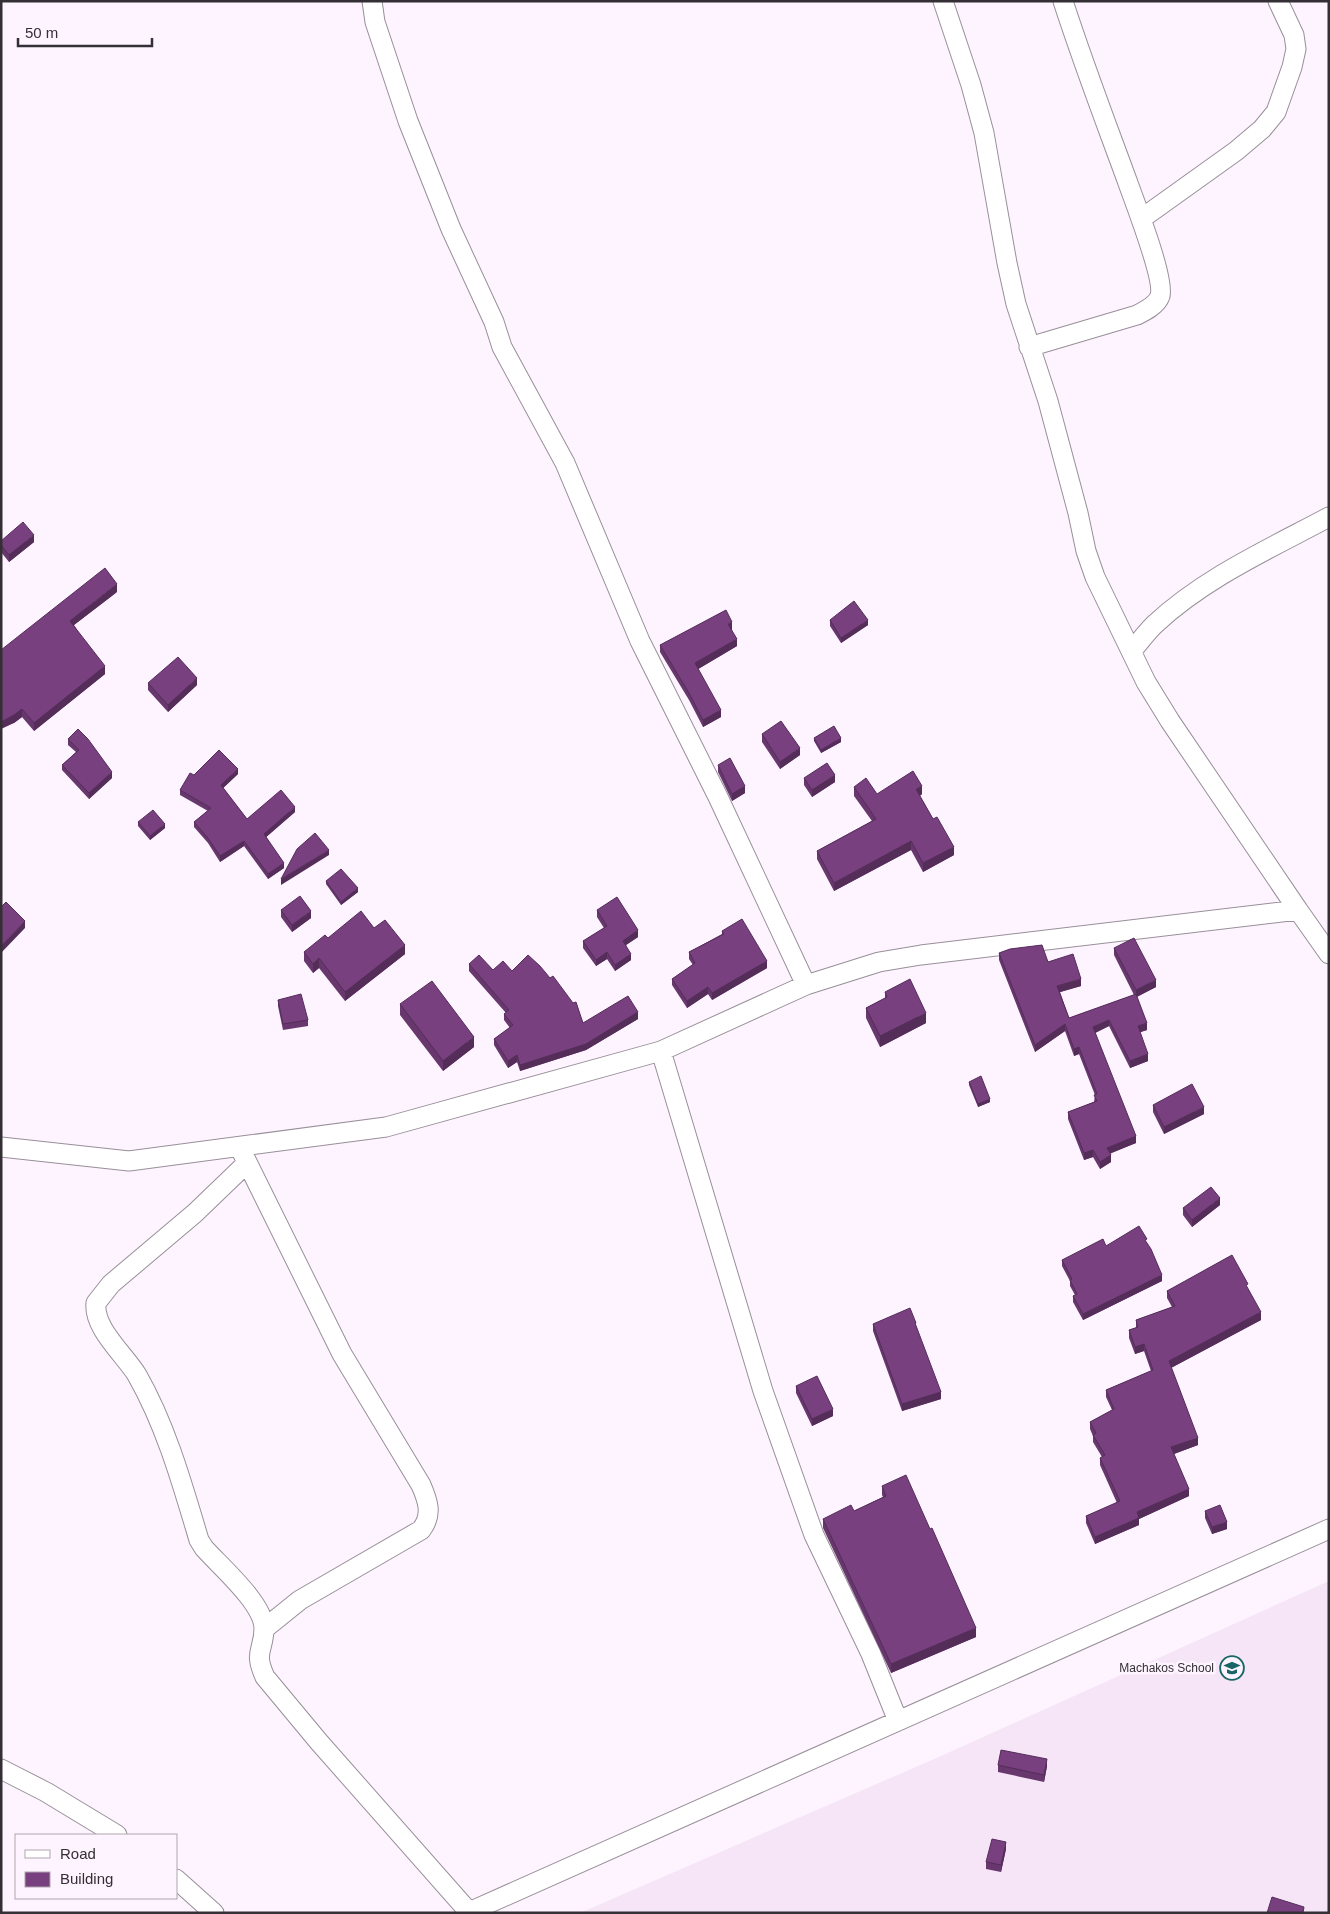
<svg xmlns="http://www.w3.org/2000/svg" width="1330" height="1914" font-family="Helvetica,sans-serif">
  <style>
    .built { fill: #f5e5f6 }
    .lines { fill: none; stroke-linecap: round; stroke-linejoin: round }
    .street-casing { stroke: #988f99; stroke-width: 21 }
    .street { stroke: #fff; stroke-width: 19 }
    .wall { fill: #67376d }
    .shaded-wall { fill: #542d59 }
    .building { fill: #78407f; stroke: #542d59 }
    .labels { text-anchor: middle; stroke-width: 5; stroke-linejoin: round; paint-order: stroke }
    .poi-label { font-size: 12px; fill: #332f34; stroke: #fef4ff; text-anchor: end }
  </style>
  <rect width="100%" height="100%" fill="#fef4ff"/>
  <path class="built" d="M1329 1581V1913H580L941 1756Z"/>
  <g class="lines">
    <g class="street-casing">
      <path id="street" d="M372 1 375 22 408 121 451 229 494 322 502 347 565 463 640 641 718 797 806 985
        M943 1 971 85 984 133 1007 263 1016 304 1048 401 1078 513 1086 551 1095 577 1146 682 1170 721 1298 910
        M1141 219 1236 151 1262 129 1276 112 1292 67 1296 49 1294 35 1278 1
        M1029 347 1137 315C1145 311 1157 305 1160 296 1165 279 1135 203 1128 183 1106 123 1083 63 1063 1
        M1132 651C1139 642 1146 633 1154 625 1204 578 1269 549 1329 517
        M661 1051 763 1391 814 1535 871 1654 898 1721
        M1 1147 129 1161 386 1127 661 1051 806 985 879 962 921 955 1298 910 1329 954
        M242 1152 342 1354 421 1485C428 1501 433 1515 421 1530L300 1600 264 1629
        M247 1163 195 1213 111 1284 96 1303C93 1328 124 1354 137 1375 166 1426 182 1483 199 1540L204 1548C221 1567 263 1603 264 1628 264 1651 253 1651 265 1677L319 1742 469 1912
        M1 1769 46 1792 117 1835
        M176 1879 214 1913
        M467 1913 1329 1529"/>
    </g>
    <use href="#street" class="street"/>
  </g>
  <path class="wall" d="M1 541 34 542 9 562 1 552Z
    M117 592 74 625 105 674 34 731 22 717 14 723 1 650Z
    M830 620 868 625 841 643 830 626Z
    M732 630 737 646 698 669 721 717 703 727 689 700 660 652V645Z
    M148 683 197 685 168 712 148 690Z
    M762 734 800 755 780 769 762 742Z
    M814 738 841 742 821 753 814 741Z
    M68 739 112 778 89 799 62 770V765L76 752 68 745Z
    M718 765 745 793 732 801 718 772Z
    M238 774 223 788 247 819 295 812 266 837 284 868 268 879 244 846 220 862 208 843 194 827V822L208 811 180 795V790L194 775Z
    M804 778 835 782 812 797 804 785Z
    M854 787 877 794H922L920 796 954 855 923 872 911 850 834 891 817 859V851L872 821 854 796Z
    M138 822 165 828 150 840 138 826Z
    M326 881 358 892 341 905 326 884Z
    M281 910 311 918 292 932 281 917Z
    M597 910 638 937 626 945 631 960 615 971 607 959 596 966 583 948V941L604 928 597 917Z
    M374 928 405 954 345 1001 319 968 313 973 304 961V952L328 938Z
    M722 931 767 968 712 1000 708 994 687 1008 672 985V979L693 965 689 959V952L722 934Z
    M1114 948 1156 987 1137 997 1147 1030 1140 1032 1148 1061 1130 1068 1109 1026 1095 1033 1136 1143 1110 1153 1111 1162 1100 1169 1093 1157 1084 1160 1068 1119V1112L1094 1102 1095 1095 1079 1054 1074 1056 1065 1031 1035 1052 999 960V953L1048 962 1081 986 1060 992 1069 1018 1134 995 1114 955Z
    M469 964 493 970 512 971 583 1023 638 1019 586 1050 520 1071 517 1062 508 1068 494 1045V1039L510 1028 504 1020V1014L506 1013 469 971Z
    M885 992 926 1023 880 1047 866 1018V1008L885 998Z
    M278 1000 308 1020V1026L283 1030 278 1006Z
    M400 1004 474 1047 443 1071 400 1015Z
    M969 1082 990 1102 978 1107 969 1085Z
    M1153 1105 1204 1114 1164 1134 1153 1112Z
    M1220 1205 1192 1227 1183 1215V1208Z
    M1147 1243 1162 1281 1083 1320 1073 1302V1296L1075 1295 1070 1286V1281L1062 1266V1260L1106 1246Z
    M1248 1289 1261 1320 1171 1368 1198 1445 1174 1454 1189 1496 1139 1519V1525L1095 1544 1086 1523V1516L1117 1503 1100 1465V1458L1102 1457 1093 1442V1436L1090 1429V1422L1112 1410 1106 1397V1390L1151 1371 1144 1351 1135 1354 1129 1338V1330L1136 1328V1320L1172 1307 1167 1298V1291Z
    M873 1324 916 1327 941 1399 902 1411 873 1331Z
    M796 1386 833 1416 812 1426 796 1393Z
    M882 1486 976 1637 891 1673 823 1528V1519L854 1511 883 1497 882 1495Z
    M1205 1511 1227 1529 1212 1534 1205 1518Z
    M998 1765 1047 1766 1044 1782 998 1772Z
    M1006 1849 1001 1872 986 1869V1862Z"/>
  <path class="shaded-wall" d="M34 535V542L9 562V555Z
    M117 584V592L70 628V621Z
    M868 620V625L841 643V638Z
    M732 622V630L728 632V624Z
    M737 639V646L695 671V663Z
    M105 666V674L34 731V723Z
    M197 678V685L168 712V705Z
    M22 709V717L14 723 1 729V722Z
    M721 710V717L703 727V720Z
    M841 738V742L821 753V750Z
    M800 748V755L780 769V762Z
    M238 769V774L221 790V785Z
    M112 772V778L89 799V793Z
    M835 775V782L812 797V790Z
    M745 786V793L732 801V794Z
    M922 786V794L916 798V789Z
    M295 807V812L264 839V834Z
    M165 824V828L150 840V836Z
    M244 841V846L220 862V856Z
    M911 841V850L834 891V883Z
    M954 847V855L923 872V863Z
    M329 850V855L281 885V879Z
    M284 863V868L268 879V874Z
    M358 888V892L341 905V902Z
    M311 911V918L292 932V925Z
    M25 921V928L1 953V946Z
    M638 930V937L623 947V941Z
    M405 945V954L345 1001V992Z
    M607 952V959L596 966V960Z
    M631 954V960L615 971V965Z
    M319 958V968L313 973V964Z
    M767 961V968L712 1000V993Z
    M1081 979V986L1057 993V986Z
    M1156 980V987L1136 997V990Z
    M708 987V994L687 1008V1001Z
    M638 1012V1019L586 1050 520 1071V1065Z
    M926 1013V1023L880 1047V1036Z
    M1109 1020V1026L1093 1034V1027Z
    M1147 1023V1030L1138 1033V1026Z
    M1065 1024V1031L1035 1052V1045Z
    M474 1037V1047L443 1071V1061Z
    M1079 1047V1054L1074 1056V1049Z
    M1148 1054V1061L1130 1068V1061Z
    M517 1055V1062L508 1068V1061Z
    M990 1099V1102L978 1107V1104Z
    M1204 1107V1114L1164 1134V1127Z
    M1136 1136V1143L1107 1155V1148Z
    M1093 1150V1157L1084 1160V1153Z
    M1111 1155V1162L1100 1169V1162Z
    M1220 1198V1205L1192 1227V1220Z
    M1162 1275V1281L1083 1320V1314Z
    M1261 1312V1320L1169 1369V1361Z
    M1144 1344V1351L1135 1354V1347Z
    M941 1392V1399L902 1411V1404Z
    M833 1409V1416L812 1426V1419Z
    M1198 1438V1445L1171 1455V1447Z
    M1189 1489V1496L1139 1519V1525L1095 1544V1537L1137 1512Z
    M1227 1522V1529L1212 1534V1527Z
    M976 1628V1637L891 1673V1664Z
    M1047 1759V1766L1044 1782V1775Z
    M1006 1842V1849L1001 1872V1865Z"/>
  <path class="building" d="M23 522 34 535 9 555 1 545V541Z
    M105 568 117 584 70 621 105 666 34 723 22 709 14 715 1 722V650Z
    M854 601 868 620 841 638 830 620Z
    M726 610 732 622 728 624 737 639 695 663 721 710 703 720 689 693 660 645Z
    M178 657 197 678 168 705 148 683Z
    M781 721 800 748 780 762 762 734Z
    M834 726 841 738 821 750 814 738Z
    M78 729 88 739 112 772 89 793 62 765 79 750 68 739Z
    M219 750 238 769 221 785 247 819 281 790 295 807 264 834 284 863 268 874 244 841 220 856 208 838 194 822 211 808 180 790 190 773 194 775Z
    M730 758 745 786 732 794 718 765Z
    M827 763 835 775 812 790 804 778Z
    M913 771 922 786 916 789 933 819 937 817 954 847 923 863 911 841 834 883 817 851 876 819 854 787 866 778 877 794Z
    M153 810 165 824 150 836 138 822Z
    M315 833 329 850 281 879 297 849Z
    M341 869 358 888 341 902 326 881Z
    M300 896 311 911 292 925 281 910Z
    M617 897 638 930 623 941 631 954 615 965 607 952 596 960 583 941 607 926 597 910Z
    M6 902 25 921 1 946V907Z
    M361 911 374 928 385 920 405 945 345 992 319 958 313 964 304 952 325 935 328 938Z
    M742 919 767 961 712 993 708 987 687 1001 672 979 695 963 689 952 724 934 722 931Z
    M1134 938 1156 980 1136 990 1114 948Z
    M1042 945 1048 962 1073 954 1081 979 1057 986 1069 1018 1136 994 1147 1023 1138 1026 1148 1054 1130 1061 1109 1020 1093 1027 1136 1136 1107 1148 1111 1155 1100 1162 1093 1150 1084 1153 1068 1112 1097 1101 1094 1095 1097 1094 1079 1047 1074 1049 1065 1024 1035 1045 999 953 1010 949Z
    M479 955 493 970 503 961 512 971 528 955 540 966 550 978 553 976 573 1003 576 1002 583 1023 628 996 638 1012 586 1044 520 1065 517 1055 508 1061 494 1039 513 1025 504 1014 509 1010 469 964Z
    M910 979 926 1013 880 1036 866 1008 887 997 885 992Z
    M432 981 474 1037 443 1061 400 1004Z
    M301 994 308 1020 283 1024 278 1000Z
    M981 1076 990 1099 978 1104 969 1082Z
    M1192 1084 1204 1107 1164 1127 1153 1105Z
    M1211 1187 1220 1198 1192 1220 1183 1208Z
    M1139 1226 1147 1239 1145 1240 1151 1249 1162 1275 1083 1314 1073 1296 1077 1294 1070 1280 1072 1279 1062 1260 1103 1239 1106 1246Z
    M1232 1255 1248 1284 1246 1285 1261 1312 1169 1361 1198 1438 1171 1447 1189 1489 1137 1512 1139 1518 1095 1537 1086 1516 1120 1501 1100 1458 1105 1455 1093 1435 1096 1433 1090 1422 1114 1409 1106 1390 1153 1370 1144 1344 1135 1347 1129 1330 1138 1327 1136 1320 1175 1306 1167 1291Z
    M910 1308 916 1323H915L941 1392 902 1404 873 1324Z
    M817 1376 833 1409 812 1419 796 1386Z
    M906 1475 930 1529 932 1528 976 1628 891 1664 823 1519 851 1505 854 1511 886 1496 882 1486Z
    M1220 1505 1227 1522 1212 1527 1205 1511Z
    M1001 1750 1047 1759 1044 1775 998 1765Z
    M992 1839 1006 1842 1001 1865 986 1862Z
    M1272 1897 1304 1907 1303 1913H1267Z"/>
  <defs>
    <g id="school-ring" transform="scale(1.25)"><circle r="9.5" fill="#fef4ff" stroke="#186666" stroke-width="1.5"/><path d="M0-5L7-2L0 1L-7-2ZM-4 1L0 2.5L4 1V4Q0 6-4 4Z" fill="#186666"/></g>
  </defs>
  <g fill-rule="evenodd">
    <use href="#school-ring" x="1232" y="1668"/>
  </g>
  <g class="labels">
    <g class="poi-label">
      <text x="1214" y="1672">Machakos School</text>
    </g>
  </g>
  <rect width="1330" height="1914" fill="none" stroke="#332f34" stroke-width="5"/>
  <rect x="15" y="1834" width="162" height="65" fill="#fef4ff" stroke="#ada5ae"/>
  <rect x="25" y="1850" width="25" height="8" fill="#ffffff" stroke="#ada5ae"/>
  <text x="60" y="1859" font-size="15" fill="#332f34">Road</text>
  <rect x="25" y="1872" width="25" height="15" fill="#78407f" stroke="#ada5ae"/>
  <text x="60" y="1884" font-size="15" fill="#332f34">Building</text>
  <path d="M18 38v8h134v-8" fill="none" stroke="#332f34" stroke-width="2.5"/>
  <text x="25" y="38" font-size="15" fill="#332f34" stroke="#fef4ff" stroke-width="4" paint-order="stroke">50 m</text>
</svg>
